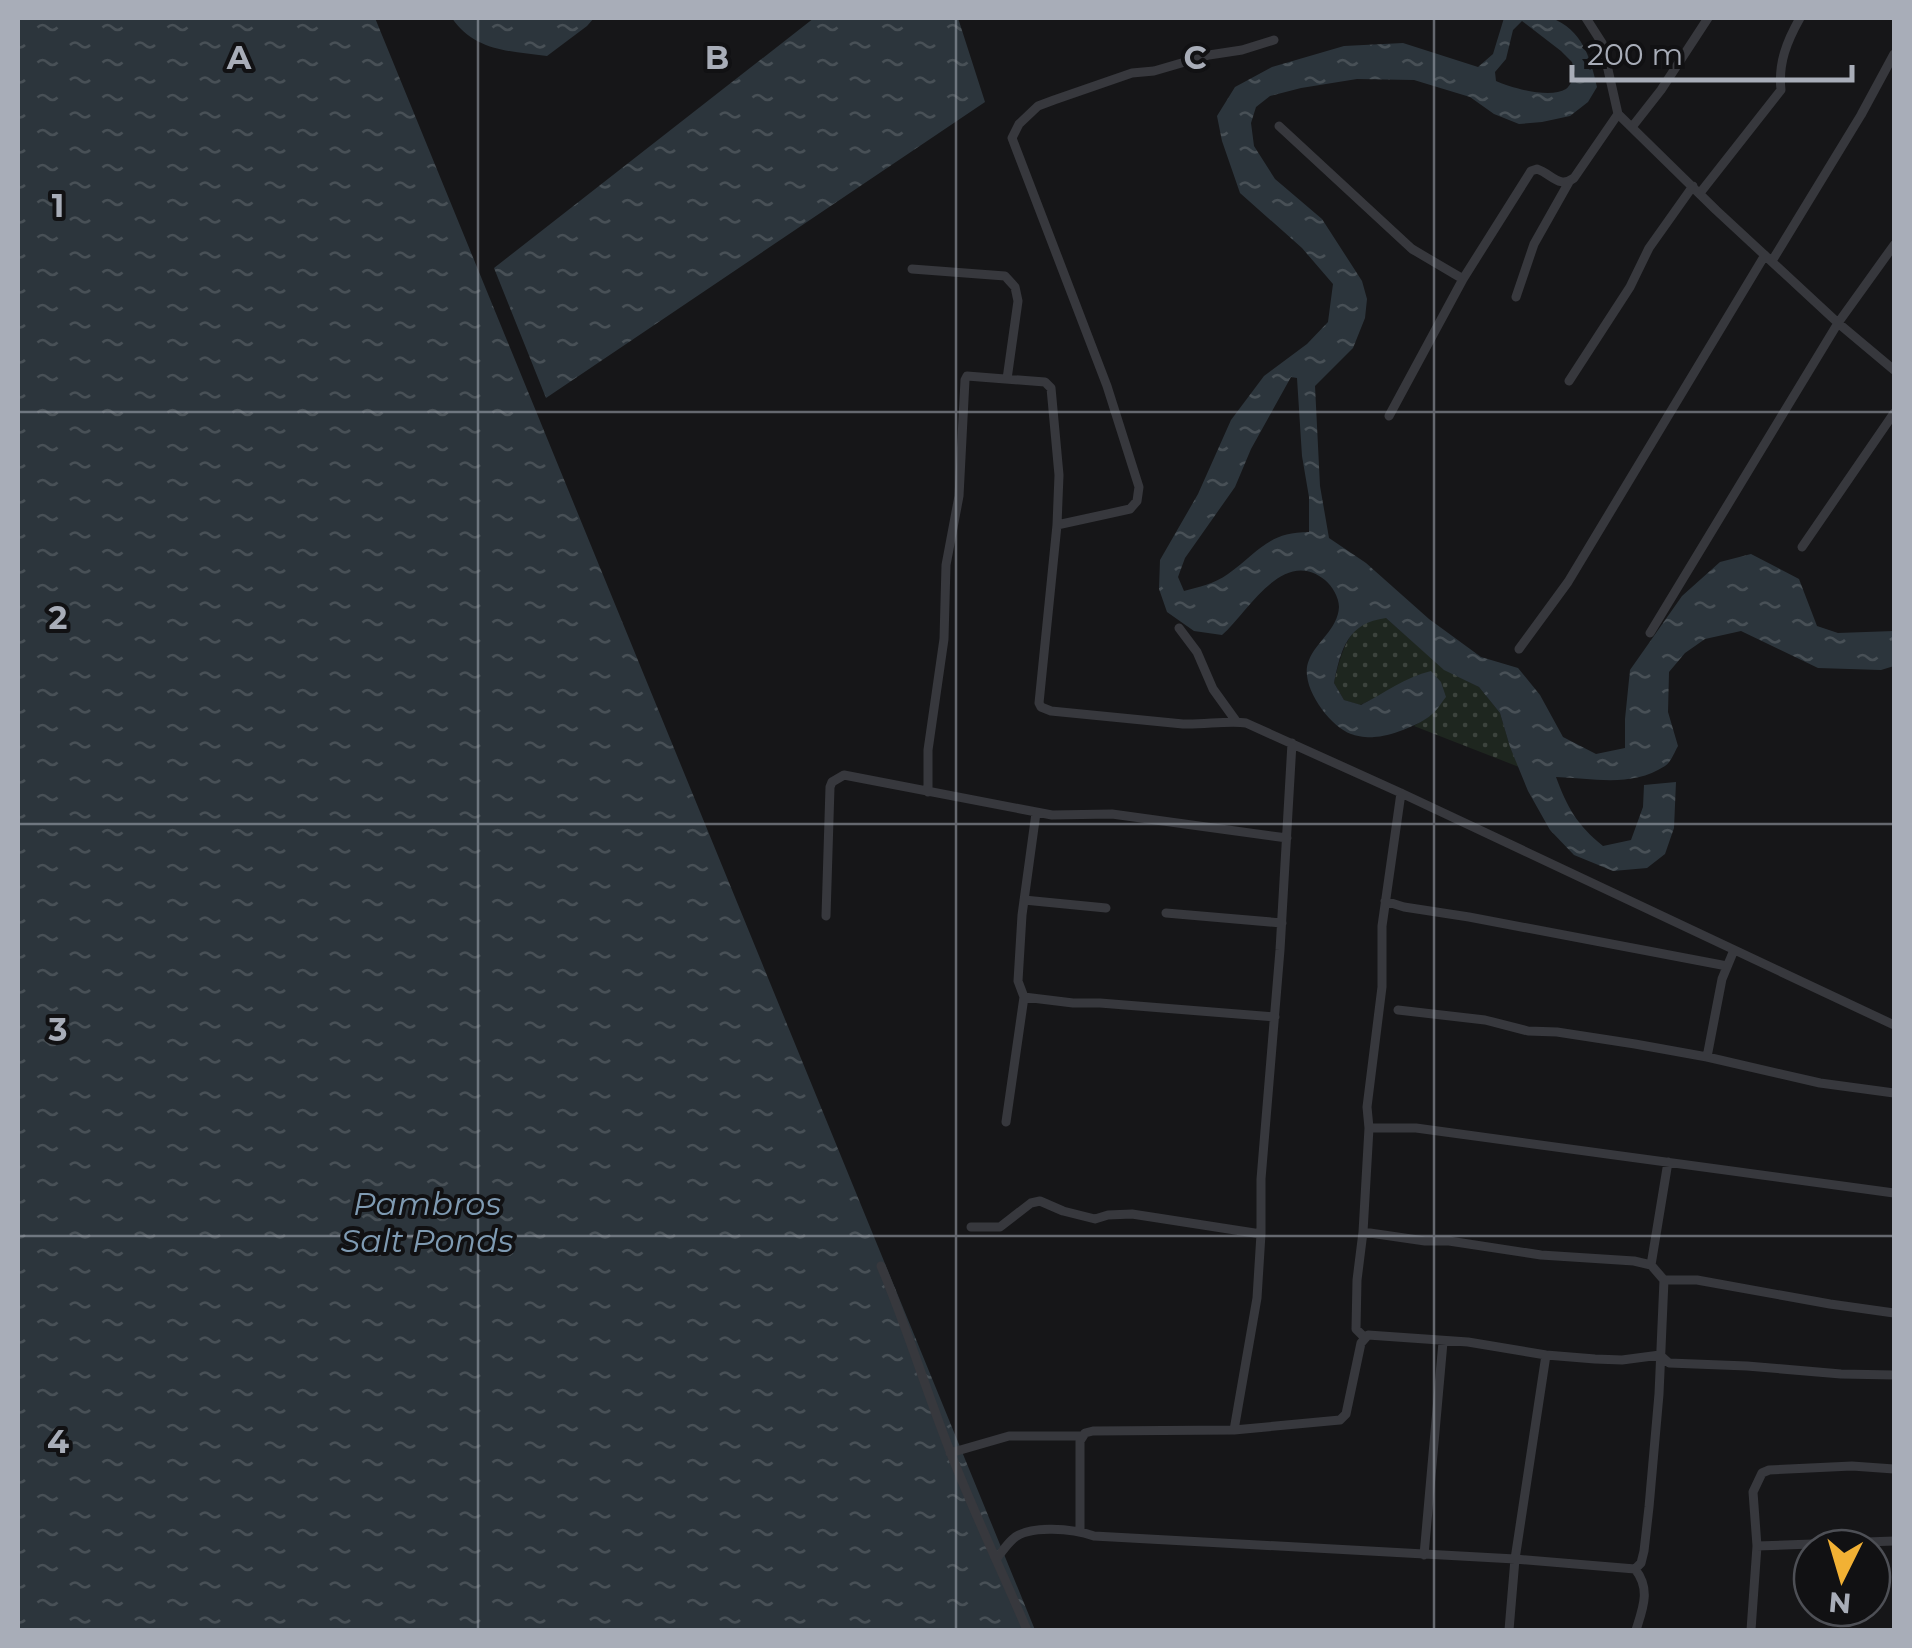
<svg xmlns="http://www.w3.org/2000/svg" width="1912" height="1648" font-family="Montserrat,sans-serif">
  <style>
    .grass { fill: url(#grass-dots) }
    .water { fill: url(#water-ripples); fill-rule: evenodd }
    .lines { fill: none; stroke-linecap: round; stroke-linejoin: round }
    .minor { stroke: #37383d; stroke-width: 9 }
    .grid { fill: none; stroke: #a8adb8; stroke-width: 2.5; stroke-opacity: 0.55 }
    .labels { text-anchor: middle; stroke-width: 8; stroke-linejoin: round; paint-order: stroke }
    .water-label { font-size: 32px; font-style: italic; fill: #7f9bb3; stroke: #111113 }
    .grid-label { font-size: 32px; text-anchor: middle; font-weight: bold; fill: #a8adb8; stroke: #111113; stroke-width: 8; stroke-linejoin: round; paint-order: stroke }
  </style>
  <defs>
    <pattern id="grass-dots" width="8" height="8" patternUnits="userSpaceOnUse" patternTransform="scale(2.5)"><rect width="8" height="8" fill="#1e261f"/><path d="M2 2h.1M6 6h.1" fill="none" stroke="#3c433d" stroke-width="1.8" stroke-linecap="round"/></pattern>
    <pattern id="water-ripples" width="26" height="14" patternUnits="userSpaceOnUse" patternTransform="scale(2.5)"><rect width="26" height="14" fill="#2c353c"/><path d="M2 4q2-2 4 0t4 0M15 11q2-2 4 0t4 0" fill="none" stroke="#485056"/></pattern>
  </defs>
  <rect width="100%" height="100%" fill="#161618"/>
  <path class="grass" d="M1386 618 1444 669 1479 687 1500 713 1510 747 1519 767 1414 726 1431 715 1383 694 1360 705 1344 700 1334 683C1339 662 1346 628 1370 620 1375 618 1381 618 1386 618Z"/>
  <path class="water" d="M18 18H375L1035 1630H18Z
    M452 18H503L510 20 520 18H594L587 26 547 56C509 51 474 51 452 18Z
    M814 18H958L985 102 546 398 494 268Z
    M1504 18C1518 17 1539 14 1551 18 1582 29 1591 59 1597 87L1588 102 1570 116 1542 122 1519 124 1494 114 1470 97 1414 80 1357 79 1301 88 1270 96 1256 107 1251 123 1254 146 1275 179 1322 219 1362 281 1367 299 1365 318 1353 348 1315 386 1320 486 1329 538 1366 563 1429 619 1481 657 1518 668 1540 695 1563 737 1596 754 1625 748V719L1630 670 1682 596 1720 562 1751 554 1799 579 1817 626 1838 633 1894 631V666L1881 670 1818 668 1741 631 1705 639 1685 653 1669 672 1668 712 1678 746C1674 753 1671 762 1665 766 1631 788 1593 778 1556 777 1567 807 1577 825 1603 846L1631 840 1643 807 1644 785 1676 782 1674 828 1665 854 1647 868 1613 871 1574 855 1550 830 1528 791 1510 747 1500 713 1479 687 1444 670 1386 618C1348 623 1341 648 1334 683L1344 700 1361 705C1385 693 1405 677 1431 671L1441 682 1446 697C1441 703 1437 711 1431 715 1420 725 1388 737 1374 737 1368 738 1356 736 1351 734 1329 726 1298 684 1309 660 1316 642 1338 629 1339 607 1339 597 1332 586 1325 580 1283 546 1248 612 1222 635L1194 631 1167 612 1159 589 1160 560 1198 494 1231 420 1264 376 1307 344 1328 322 1333 284 1302 248 1240 193 1222 141 1217 116 1235 87 1272 67 1344 46 1403 43 1478 67 1493 54ZM1522 21 1561 51 1572 62 1575 74C1573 79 1570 86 1566 89 1550 99 1512 88 1496 81L1495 72 1506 59 1513 30ZM1291 377 1297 378 1302 456 1309 497V532C1268 532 1259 552 1228 574 1214 584 1199 587 1184 591L1178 577 1185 558 1235 487 1251 449Z"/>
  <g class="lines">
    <path class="minor" d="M1586 18 1602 43 1618 114 1716 210 1838 323 1894 370
      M1279 126 1412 249 1463 279 1531 171 1537 169C1552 174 1559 189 1574 178L1618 114
      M1632 127 1661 90 1708 18
      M1700 193 1781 90C1778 63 1787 41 1800 18
      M1772 261 1861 115 1894 54
      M912 269 1005 276 1015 287 1018 301 1007 379
      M1516 297 1534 244 1569 182
      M1569 381 1630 287 1649 248 1693 186
      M1389 416 1463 279
      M1057 525 1130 509 1137 501 1139 487 1107 386 1012 138 1019 124 1038 106 1054 100 1132 73 1154 71 1209 55 1242 50 1274 40
      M1802 547 1894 413
      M1179 628 1197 652 1213 689 1236 721
      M1650 633 1838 323 1894 245
      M1519 649 1568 582 1765 255
      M928 792V750L944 639 946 565 959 496 965 380 967 376 1045 382 1051 388 1059 475 1057 525 1039 703 1041 707 1051 711 1183 724C1203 725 1230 720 1246 723L1401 793 1894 1025
      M1024 900 1106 908
      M1385 901 1404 907 1469 917 1727 966
      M1166 913 1282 923
      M826 916 830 787 832 782 844 775 1052 815 1112 814 1287 838
      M1024 997 1073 1003H1100L1275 1017
      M1398 1010 1485 1020 1528 1031 1557 1032 1635 1044 1707 1057 1820 1083 1894 1093
      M1707 1057 1722 979 1734 950
      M1006 1122 1024 997 1018 981 1022 915 1036 813
      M1369 1128H1416L1894 1193
      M971 1227H1000L1031 1203 1040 1201 1063 1211 1095 1219 1108 1215 1132 1214 1261 1234
      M1363 1232 1425 1241H1449L1541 1255 1634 1261 1651 1265 1664 1280 1659 1394 1649 1507 1644 1551 1641 1563 1635 1569
      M1651 1265 1668 1162
      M881 1266C906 1325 925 1387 948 1446 972 1509 1001 1569 1027 1630
      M1664 1280H1697L1830 1304 1894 1313
      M1365 1338 1356 1329 1357 1280 1363 1232 1369 1128 1367 1107 1382 987V926L1401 793
      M1234 1430 1257 1298 1261 1234V1179L1280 950 1292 743
      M950 1453 1009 1436H1083
      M1080 1531V1441L1085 1433 1093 1431 1234 1430 1340 1420 1346 1414 1361 1343 1368 1335 1468 1342 1546 1355 1595 1359 1622 1360 1660 1355 1669 1363 1747 1366 1841 1374 1894 1375
      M1757 1546 1894 1541
      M1424 1555 1443 1342
      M997 1558C1002 1552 1007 1544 1013 1539 1029 1524 1074 1529 1094 1536L1515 1559 1635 1569C1651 1589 1643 1608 1636 1630
      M1509 1630 1515 1559 1546 1355
      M1751 1630 1757 1546 1753 1492 1762 1473 1769 1470 1852 1466 1894 1469"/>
  </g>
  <path class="grid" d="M478 18V1630M956 18V1630M1434 18V1630M18 412H1894M18 824H1894M18 1236H1894"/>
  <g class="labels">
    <g class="water-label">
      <text x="427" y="1215">Pambros<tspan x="427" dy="37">Salt Ponds</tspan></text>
    </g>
  </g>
  <g class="grid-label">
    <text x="239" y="69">A</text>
    <text x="717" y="69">B</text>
    <text x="1195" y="69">C</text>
    <text x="58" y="217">1</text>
    <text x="58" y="629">2</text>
    <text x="58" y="1041">3</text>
    <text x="58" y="1453">4</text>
  </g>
  <rect width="1912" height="1648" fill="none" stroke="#a8adb8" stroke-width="40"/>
  <g transform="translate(1842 1578) rotate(185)"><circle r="48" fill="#111113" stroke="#4d4f55" stroke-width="2.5"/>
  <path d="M0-8L18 38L0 25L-18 38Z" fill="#f2b134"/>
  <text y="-15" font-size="28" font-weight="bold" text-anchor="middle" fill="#a8adb8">N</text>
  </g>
  <path d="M1572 65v15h280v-15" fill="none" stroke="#a8adb8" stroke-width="5"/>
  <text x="1587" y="65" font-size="30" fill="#a8adb8" stroke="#111113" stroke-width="8" paint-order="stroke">200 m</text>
</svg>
